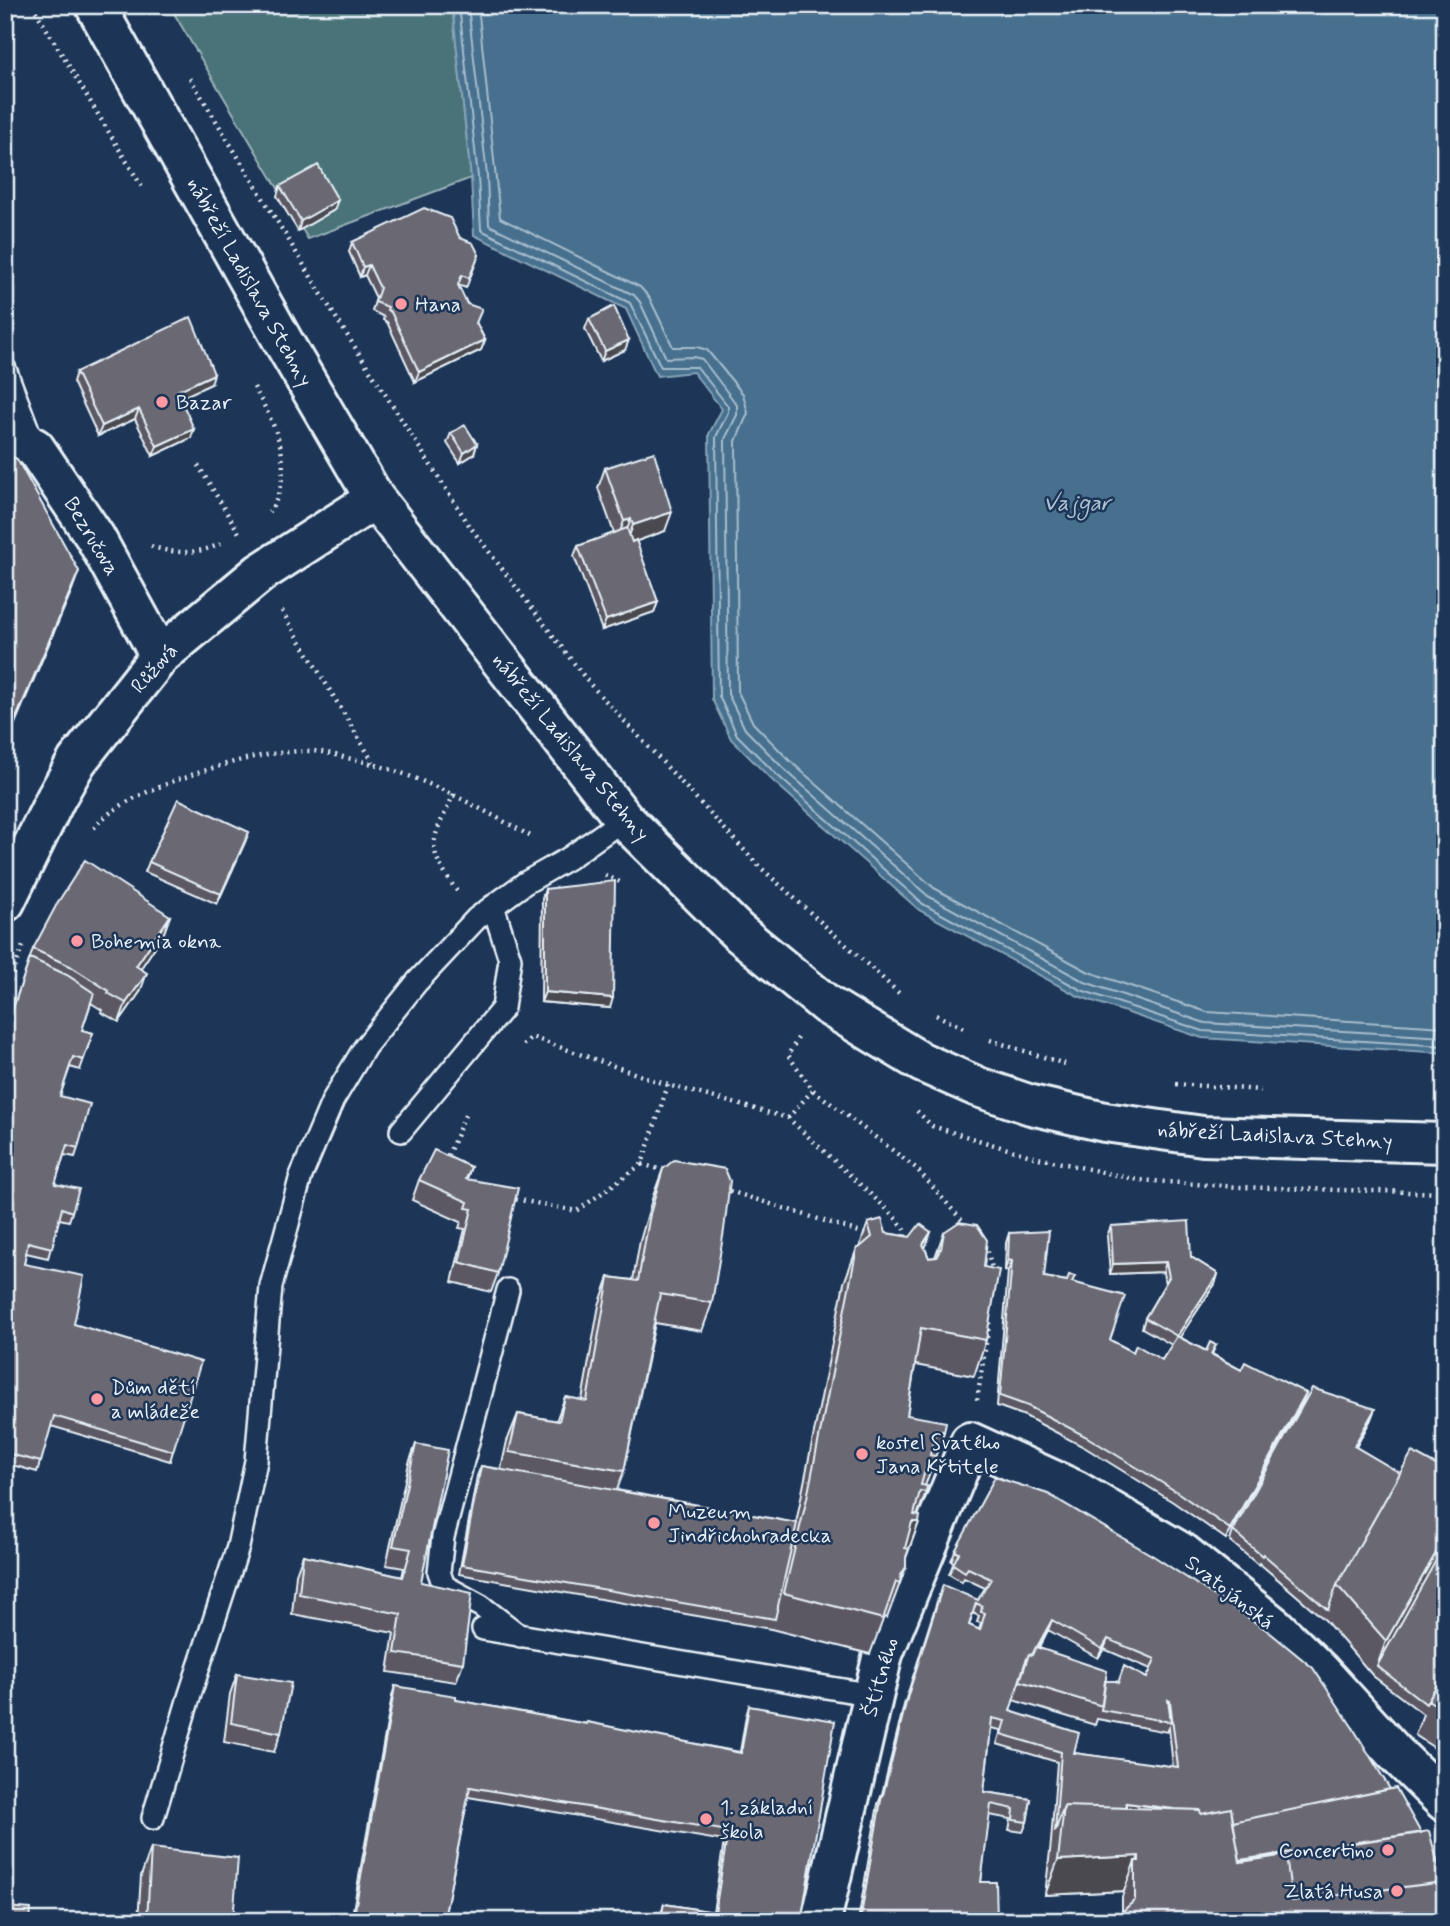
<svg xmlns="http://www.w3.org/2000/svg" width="1450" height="1926" font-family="Mynerve,sans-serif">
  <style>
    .green { fill: #4a7378; stroke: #99b2b8; stroke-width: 2 }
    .water { fill: #46708e; stroke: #87a4b8; stroke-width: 2 }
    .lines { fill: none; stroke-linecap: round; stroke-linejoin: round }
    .shore { stroke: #a7bdce; stroke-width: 2 }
    .lane-casing { stroke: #e8f1f8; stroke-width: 26 }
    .street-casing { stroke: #e8f1f8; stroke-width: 44 }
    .path { stroke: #e8f1f8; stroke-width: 4.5; stroke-dasharray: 2 5; stroke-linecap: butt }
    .lane { stroke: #1d3557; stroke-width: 21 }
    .street { stroke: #1d3557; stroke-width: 38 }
    .wall { fill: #5b5963; stroke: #e8f1f8; stroke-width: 2; fill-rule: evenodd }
    .shaded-wall { fill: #4a4950; stroke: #e8f1f8; stroke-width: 2 }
    .building { fill: #6a6873; stroke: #e8f1f8; stroke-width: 2; fill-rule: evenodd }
    .poi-dot { fill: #ff9aa2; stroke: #1d3557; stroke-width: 2.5 }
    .labels { text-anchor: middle; stroke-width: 5; stroke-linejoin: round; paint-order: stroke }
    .street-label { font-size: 21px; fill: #e8f1f8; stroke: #1d3557 }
    .poi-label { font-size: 21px; fill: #e8f1f8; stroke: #1d3557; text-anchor: start }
    .water-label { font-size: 23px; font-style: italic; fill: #afc4d3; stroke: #1d3557 }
  </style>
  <rect width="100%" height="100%" fill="#1d3557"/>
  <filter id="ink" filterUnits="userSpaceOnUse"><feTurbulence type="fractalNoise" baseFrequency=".0143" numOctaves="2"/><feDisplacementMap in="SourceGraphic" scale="14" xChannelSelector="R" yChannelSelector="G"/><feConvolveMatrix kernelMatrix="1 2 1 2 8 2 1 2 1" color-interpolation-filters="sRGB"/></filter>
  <g filter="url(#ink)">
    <path class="green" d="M169 5H452L471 178 308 239Z"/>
    <path class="water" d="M452 5H1445V1053L1202 1038 1078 996 919 910 772 780 731 739 712 699 709 434 722 409 693 372 657 376 626 309 474 235 471 178Z"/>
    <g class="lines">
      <path class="shore" d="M459 5 478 177 481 230 630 303 661 367H697L728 406V412L716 437 719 696 737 735 777 775 923 904 1081 990 1203 1031 1445 1046
        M468 5 487 176 489 225 634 295 640 302 666 358 693 357 702 359 737 405V415L725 439 728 694 745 729 783 768 928 896 1085 982 1205 1023 1445 1037
        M478 5 500 218 640 287 649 297 673 347H697L707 350 743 394 748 413 736 441 738 692 753 723 790 761 934 888 1089 972 1207 1012 1445 1027"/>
      <g class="lane-casing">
        <path id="lane" d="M5 369 35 448
          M401 1131 503 1008 510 959 493 906
          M508 1290 443 1537 439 1572 444 1586 481 1606 520 1636
          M483 1629 873 1695
          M153 1818 190 1694 238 1547 256 1461 271 1286 301 1176 333 1100 365 1047 417 982 477 918 525 883 569 858 624 819"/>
      </g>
      <g class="street-casing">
        <path id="street" d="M95 5 284 343 375 499 624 819 737 931 827 1005 921 1062 978 1087 1031 1105 1105 1122 1203 1136 1445 1143
          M5 433 35 448 95 537 160 656
          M5 902 56 798 77 761 160 656 260 573 375 499
          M821 1921 883 1654 970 1442 1075 1490 1184 1554 1275 1627 1321 1672 1394 1752 1445 1802"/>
      </g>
      <path class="path" d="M32 5 142 187
        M190 78 333 313 471 528 589 683 759 866 901 995
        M254 387C271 419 290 450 280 487 278 496 275 505 269 512
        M198 465 239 533
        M151 546C175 555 202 554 224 542
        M282 611 373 762
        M454 794C431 842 424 846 457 891
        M94 828C113 804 157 787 186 777 226 763 267 751 310 751 322 751 335 755 347 758 414 771 473 804 532 837
        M605 875 622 883
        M5 994 24 943
        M936 1015 966 1029
        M798 1038 788 1055 813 1090 916 1168 966 1225
        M990 1040 1065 1064
        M523 1045 531 1037 668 1085 788 1118 892 1214 906 1230 904 1239H901
        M1176 1084 1261 1090
        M917 1111 932 1126 1034 1157 1139 1180 1238 1187 1445 1193
        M788 1118 813 1090
        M451 1162 448 1155 466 1113
        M642 1164 665 1171
        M723 1189 869 1235
        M509 1198 577 1211 642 1164 668 1085
        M984 1245 987 1249 993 1272
        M977 1400 990 1319"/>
      <use href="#lane" class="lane"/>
      <use href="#street" class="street"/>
    </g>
    <path class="wall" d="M280 186 334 210 298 231 277 196Z
      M460 238 479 255 466 288 458 285 485 340 481 350 415 382 387 322 383 320 384 317 372 311 376 298 365 275 360 277 349 252 352 242Z
      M589 319 625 350 601 361 585 329Z
      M76 372 211 384 180 398 191 438 153 456 135 419 98 436 73 382Z
      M451 433 477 444 474 454 460 463 447 443Z
      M605 468 665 531 636 541 658 602 654 612 602 630 574 556 578 546 614 533 598 488Z
      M245 842 217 904 145 872 149 862Z
      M545 889 610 1008 541 1002 542 899Z
      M170 916 163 935 140 969V992L119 1022 101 1012 102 1010 91 1003 82 1030 93 1033 80 1070 70 1067 60 1096 78 1148 75 1157 64 1155 55 1184 72 1212 69 1221 59 1219 48 1258 26 1253 24 1264 74 1324 173 1451 170 1461 51 1426 37 1472 5 1463V1031L33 949Z
      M471 1167 467 1179 498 1273 491 1292 452 1282 465 1229 459 1228 461 1222 412 1200 419 1180Z
      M663 1169 712 1303 702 1331 655 1323 624 1471 617 1490 796 1523 844 1283 857 1248H859L868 1223 886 1233 910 1237 931 1232 925 1248 929 1258 935 1257 944 1232 984 1267 986 1340 974 1376 915 1365 907 1415 944 1432 925 1486 926 1492 917 1516 919 1522 906 1558V1567L887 1618 884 1617 870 1654 771 1629 459 1574 477 1476 481 1466 501 1469 507 1441 518 1414 556 1421 565 1397 582 1400 599 1305 609 1277 633 1280 640 1241 653 1196Z
      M1111 1226 1191 1257 1218 1274 1215 1284 1179 1337 1206 1351 1216 1345 1212 1354 1241 1370 1306 1393 1302 1403 1226 1539 1173 1502 1084 1447 1025 1416 997 1406 1008 1271 1005 1270 1006 1243 1009 1233 1044 1277 1072 1282 1110 1340 1133 1352 1162 1360 1172 1345 1142 1328 1145 1318 1165 1284 1163 1272 1110 1274 1107 1236Z
      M1371 1419 1356 1447 1400 1473 1445 1470V1755L1415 1735 1423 1714 1373 1676 1325 1620 1259 1563 1258 1565 1230 1541 1233 1531Z
      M416 1444 421 1582 463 1663 456 1682 388 1672 394 1633 292 1614 296 1574 303 1555 402 1577 404 1568 386 1565 409 1463Z
      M955 1551 1353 1728 1113 1920 1122 1912V1897L1124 1891 1045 1895 1051 1842 1057 1762 997 1744 1001 1730 991 1728 984 1792 1031 1799 1027 1822 1023 1832 1009 1830 1011 1819 989 1815 981 1882 997 1921H858L878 1804 882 1794 904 1705 939 1595 978 1600 985 1588 964 1578 962 1582 949 1574 954 1562 951 1561ZM973 1613 979 1616 977 1622 981 1623 979 1630 969 1625ZM1048 1630 1098 1658 1104 1649 1151 1669 1147 1678 1118 1683 1105 1681 1039 1648ZM1013 1700 1095 1725 1097 1719 1167 1732 1169 1728 1173 1767 1074 1753 1010 1711Z
      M237 1674 281 1733 274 1752 224 1742 230 1694Z
      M395 1686 456 1700 740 1752 746 1716 749 1706 801 1921H659L664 1904 713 1912 724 1841 468 1797 445 1914 478 1921H351L392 1696Z
      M151 1848 233 1921H138L141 1876Z"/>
    <path class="shaded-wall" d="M338 200 334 210 298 231 301 221Z
      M369 265 365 275 360 277 363 267Z
      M485 340 481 350 415 382 419 372Z
      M629 340 625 350 601 361 605 351Z
      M214 374 211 384 174 401 177 391Z
      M139 409 135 419 98 436 102 426Z
      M194 429 191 438 153 456 157 446Z
      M477 444 474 454 460 463 464 453Z
      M672 512 665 531 626 545 633 525Z
      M631 519 624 538 617 540 624 521Z
      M79 571 72 590 5 747V744Z
      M658 602 654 612 602 630 606 620Z
      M249 832 245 842 217 904 221 894Z
      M170 916 163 935 129 986 136 966Z
      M147 973 140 992 119 1022 126 1003Z
      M545 992 613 998 610 1008 541 1002Z
      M931 1232 918 1267 923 1244Z
      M1008 1260 1012 1261 1008 1271 1005 1270Z
      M1166 1262 1163 1272 1110 1274 1113 1264Z
      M1218 1274 1215 1284 1174 1346 1177 1336Z
      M1306 1393 1302 1403 1226 1539 1230 1529Z
      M1375 1409 1371 1419 1351 1456 1354 1446Z
      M912 1522H919L906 1557H899Z
      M1445 1537V1549L1377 1666 1386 1641Z
      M1052 1620 1048 1630 1025 1674 1028 1664Z
      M1108 1639 1104 1649 1098 1658 1102 1649Z
      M1126 1803 1195 1812 1125 1814Z
      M1139 1856 1135 1866V1861L1124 1891 1045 1895 1058 1860Z"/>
    <path class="building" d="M318 165 338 200 301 221 280 186Z
      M424 208 450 218 460 238 473 243 479 255 469 278 462 275 458 285 467 304 482 309 476 323 485 340 419 372 391 312 387 310 388 307 375 302 380 288 369 265 363 267 352 242Z
      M614 306 629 340 605 351 589 319Z
      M191 317 214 374 177 391 194 429 157 446 139 409 102 426 76 372Z
      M465 425 477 444 464 453 451 433Z
      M654 452 672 512 633 525 631 519 624 521 605 468Z
      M5 453 17 459 79 571 5 744Z
      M627 528 632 542 636 540 658 602 606 620 578 546Z
      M178 799 249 832 221 894 149 862Z
      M85 860 170 916 136 966 147 973 126 1003 108 993 109 991 70 966 33 949 58 902Z
      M615 881 613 998 545 992V889Z
      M30 958 67 975 94 993 82 1030 93 1033 83 1060 73 1057 60 1096 90 1104 78 1148 67 1145 55 1184 79 1189 72 1212 62 1208 52 1248 28 1242 24 1264 84 1276 74 1324 201 1362 173 1451 54 1416 41 1462 5 1453V1032Z
      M434 1150 471 1167 466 1179 518 1188 498 1273 459 1262 472 1209 466 1208 468 1202 419 1180Z
      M674 1160 725 1169 730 1181 724 1230 712 1303 660 1294 624 1471 509 1452 518 1414 559 1421 565 1397 587 1401 609 1277 638 1281 650 1214 663 1169Z
      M882 1219 886 1233 910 1237 920 1224 931 1232 923 1244 929 1258 937 1257 940 1249H941L944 1232 959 1222 977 1225 987 1240 984 1267 999 1270 986 1340 921 1328 907 1415 946 1422 944 1432 936 1429 930 1455 935 1456 934 1462 928 1460 921 1485 927 1486 926 1492 920 1491 914 1515 920 1516 919 1522H912L905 1548 909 1549 906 1557V1567L901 1575 900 1583 896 1582 883 1619 784 1593 807 1498 857 1248H859L872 1237 868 1223Z
      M1189 1221 1191 1257 1218 1274 1177 1336 1145 1318 1169 1277 1166 1262 1113 1264 1111 1226Z
      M1049 1231 1044 1277 1067 1281 1069 1275 1075 1276 1072 1282 1125 1296 1110 1340 1133 1352 1136 1345 1162 1360 1177 1336 1206 1351 1210 1342 1216 1345 1211 1354 1241 1370 1245 1362 1306 1393 1230 1529 1177 1492 1087 1437 1028 1406 1000 1396 1012 1261 1008 1260 1009 1233Z
      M1312 1388 1375 1409 1354 1446 1400 1473 1337 1585 1328 1610 1263 1554 1262 1556 1233 1531Z
      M416 1444 448 1450 421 1582 472 1593 463 1663 395 1653 401 1614 299 1594 303 1555 403 1577 411 1549 393 1546Z
      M1412 1452 1445 1470V1537L1386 1641 1337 1585Z
      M481 1466 797 1523 775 1619 462 1565Z
      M995 1477 1048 1494 1155 1557 1268 1631 1313 1668 1353 1728 1390 1789 1233 1822 1231 1808 1201 1814 1200 1810 1174 1809 1126 1803V1808L1064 1806 1055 1832 1061 1752 1001 1734 1005 1721 992 1718 984 1792 1031 1799 1027 1822 1013 1820 1014 1809 991 1804 981 1882H996L997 1921H860L882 1794 883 1795 908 1695 943 1585 978 1600 991 1579 968 1568 965 1572 953 1564 959 1553 955 1551ZM976 1603 982 1606 981 1612 985 1613 980 1630 969 1625ZM1052 1620 1102 1649 1108 1639 1155 1659 1147 1678 1124 1666 1118 1683 1116 1681H1105L1101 1710 1171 1722 1168 1700 1170 1701 1178 1767 1074 1753 1079 1733 1010 1711 1025 1663 1029 1654 1032 1655 1036 1647H1037Z
      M1445 1544V1671L1426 1704 1377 1666Z
      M1036 1647 1107 1671 1102 1706 1020 1681 1029 1654 1032 1655Z
      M1445 1671V1711L1428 1700Z
      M237 1674 291 1683 281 1733 231 1723Z
      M395 1686 456 1696V1700L586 1724 587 1722 741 1753 749 1706 835 1721 801 1921H660L664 1904 715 1912 728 1831 470 1787 445 1914 478 1921H353Z
      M1396 1788 1421 1833 1240 1860 1233 1822Z
      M1064 1806 1200 1810 1201 1814 1231 1808 1240 1862 1286 1855 1292 1901 1445 1882V1921H1110L1113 1920 1135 1900V1861H1139V1856L1058 1860Z
      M1429 1831 1443 1882 1292 1901 1286 1855 1240 1862V1860Z
      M151 1848 238 1858 233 1921H147Z
      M5 1907 31 1909 30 1921H5Z"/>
  </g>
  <g class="poi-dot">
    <circle cx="401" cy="304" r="7"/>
    <circle cx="162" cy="402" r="7"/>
    <circle cx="77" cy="941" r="7"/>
    <circle cx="97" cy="1399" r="7"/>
    <circle cx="862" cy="1454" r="7"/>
    <circle cx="654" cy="1523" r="7"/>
    <circle cx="706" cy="1819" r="7"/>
    <circle cx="1388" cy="1850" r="7"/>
    <circle cx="1397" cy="1891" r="7"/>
  </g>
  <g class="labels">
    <g class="street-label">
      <text transform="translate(250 282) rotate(61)" y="7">nábřeží Ladislava Stehny</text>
      <text transform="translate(92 536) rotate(59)" y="7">Bezručova</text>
      <text transform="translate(154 668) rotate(-48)" y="7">Růžová</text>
      <text transform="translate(571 747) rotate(51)" y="7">nábřeží Ladislava Stehny</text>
      <text transform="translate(1275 1135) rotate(3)" y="7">nábřeží Ladislava Stehny</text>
      <text transform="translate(1230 1592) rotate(38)" y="7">Svatojánská</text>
      <text transform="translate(880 1677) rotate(-74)" y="7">Štítného</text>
    </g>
    <g class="poi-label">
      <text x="415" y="311">Hana</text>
      <text x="176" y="409">Bazar</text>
      <text x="91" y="948">Bohemia okna</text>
      <text x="111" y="1394">Dům dětí<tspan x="111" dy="24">a mládeže</tspan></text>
      <text x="876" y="1449">kostel Svatého<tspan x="876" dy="24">Jana Křtitele</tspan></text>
      <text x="668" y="1518">Muzeum<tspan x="668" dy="24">Jindřichohradecka</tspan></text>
      <text x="720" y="1814">1. základní<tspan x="720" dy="24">škola</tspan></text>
      <text x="1374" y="1857" text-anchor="end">Concertino</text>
      <text x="1383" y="1898" text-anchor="end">Zlatá Husa</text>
    </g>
    <g class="water-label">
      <text x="1077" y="510">Vajgar</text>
    </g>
  </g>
  <rect width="1450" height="1926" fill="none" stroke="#1d3557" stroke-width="28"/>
  <rect x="14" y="14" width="1422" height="1898" fill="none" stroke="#e8f1f8" stroke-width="2.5" filter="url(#ink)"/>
</svg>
